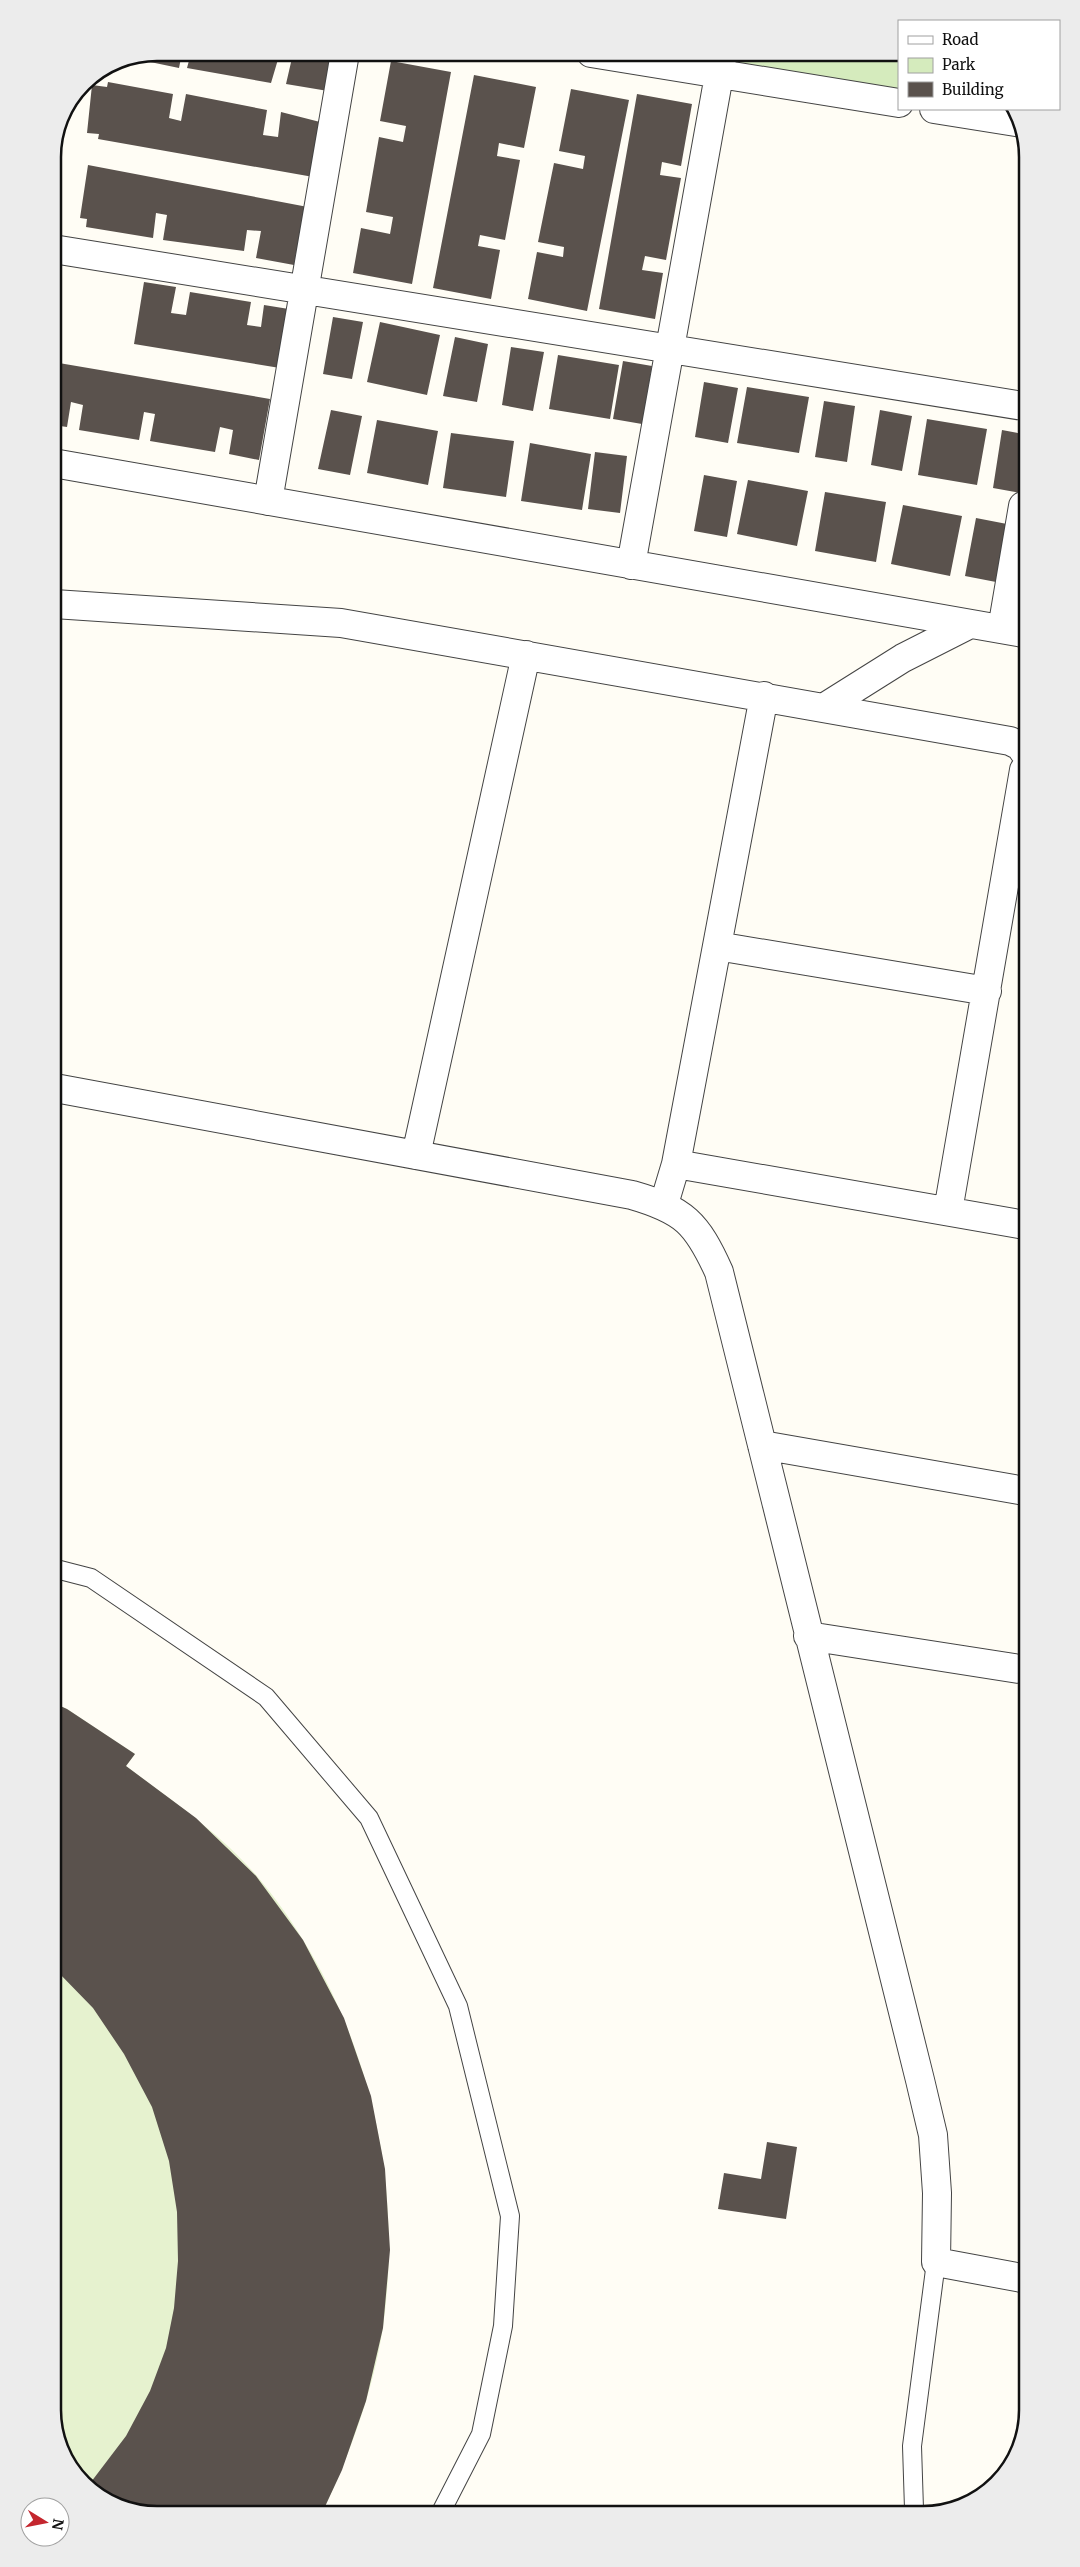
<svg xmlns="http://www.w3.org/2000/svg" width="1080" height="2567" font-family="Merriweather,serif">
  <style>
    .green { fill: #d5ebbd }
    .pitch { fill: #e6f2cf }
    .building { fill: #5a524d }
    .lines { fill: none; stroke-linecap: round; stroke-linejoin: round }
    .lane-casing { stroke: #444; stroke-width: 20 }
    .street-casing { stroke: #444; stroke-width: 30 }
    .lane { stroke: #fff; stroke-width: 18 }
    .street { stroke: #fff; stroke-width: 28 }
    .rim { fill: none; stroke: #111; stroke-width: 2.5 }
  </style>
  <rect width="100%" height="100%" fill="#fffdf5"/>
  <path class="green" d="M677 53H899V100Z"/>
  <path class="pitch" d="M56 1705 67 1709 135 1754 126 1766C171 1800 220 1833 257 1876 361 2000 406 2168 383 2327 373 2392 350 2454 322 2513L150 2514 93 2493 58 2443Z"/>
  <path class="building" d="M157 52 182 53 179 68 131 58Z
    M191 53H341L334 92 286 84 292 58 279 56 271 83 187 68Z
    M391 61 451 72 412 284 353 273 361 228 390 234 393 217 366 212 379 137 403 142 406 126 380 121Z
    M474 75 536 87 524 148 499 143 497 156 520 160 505 240 480 235 478 246 500 250 491 299 433 288Z
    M108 82 173 94 169 118 181 121 186 94 267 110 263 135 278 137 281 112 320 122 319 178 98 139 99 134 87 133 92 85 107 87Z
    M571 89 629 100 587 311 528 299 537 252 563 257 564 247 538 242 554 163 583 169 585 156 559 151Z
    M637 94 692 104 681 166 662 162 660 175 681 178 666 260 645 256 642 270 663 273 655 319 599 309Z
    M53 160 57 161 54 181H53Z
    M88 165 313 208 304 255 296 253 294 265 256 258 261 231 247 230 244 251 163 240 167 215 156 213 153 238 86 227 87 219 80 218Z
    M144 282 176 287 171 313 186 315 190 292 251 302 247 325 261 327 264 305 295 310 286 369 134 344Z
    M333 317 363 322 352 379 323 374Z
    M380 322 440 335 427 395 367 382Z
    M455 337 488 344 477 402 443 396Z
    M511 347 544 352 533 411 502 405Z
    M558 355 619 365 610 419 549 409Z
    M623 361 652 366 642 424 613 419Z
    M53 362 270 399 259 460 229 454 233 430 220 427 215 452 150 441 155 414 144 412 139 440 79 430 83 405 71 402 67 427 53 425Z
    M704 382 738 388 728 443 695 437Z
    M747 387 809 397 799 453 737 443Z
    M824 401 855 406 847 462 815 457Z
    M331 410 362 416 350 475 318 469Z
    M880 410 912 416 902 471 871 465Z
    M927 419 987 429 977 485 918 475Z
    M377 420 438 431 428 485 367 473Z
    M1002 430 1023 434 1021 493 993 488Z
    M451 433 514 441 506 497 443 488Z
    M530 443 591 454 582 510 521 501Z
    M595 452 627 456 620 513 588 509Z
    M704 475 737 481 727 537 694 531Z
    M748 480 808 491 797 546 737 534Z
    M825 492 886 502 876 562 815 551Z
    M903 505 962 516 950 576 891 564Z
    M976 518 1007 524 996 582 965 576Z
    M56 1704 67 1709 135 1754 126 1766 196 1818 256 1876 303 1940 344 2018 371 2096 385 2169 390 2250 383 2328 366 2401 342 2470 322 2513 150 2514 93 2493 88 2486 126 2436 150 2391 166 2348 174 2308 178 2261 177 2212 169 2161 152 2107 124 2054 93 2008 57 1971Z
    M767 2142 797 2147 786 2219 718 2209 724 2173 761 2179Z"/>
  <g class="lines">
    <g class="lane-casing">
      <path id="lane" d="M56 1569 91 1578 266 1697 369 1818 458 2006 510 2216 503 2326 481 2434 441 2512
        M914 2509 912 2446 936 2262"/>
    </g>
    <g class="street-casing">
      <path id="street" d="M591 53 899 103
        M934 109 1022 123
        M53 249 1023 406
        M53 463 1023 633
        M268 501 345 53
        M631 565 723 53
        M54 604 341 623 1010 741 1020 746 1024 752
        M1002 629 1023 506
        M825 707 903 658 970 624
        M717 946 987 991
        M55 1088 632 1195C684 1210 697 1223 719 1272L920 2080 933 2135 937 2193 936 2262 1027 2279
        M416 1155 526 655
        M676 1164 1025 1225
        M664 1204 676 1164 764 696
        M948 1211 1024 770
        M762 1445 1025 1491
        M808 1636 1026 1670"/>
    </g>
    <use href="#lane" class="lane"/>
    <use href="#street" class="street"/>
  </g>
  <path d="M0 0H1080V2567H0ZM157 61H923A96 96 0 0 1 1019 157V2410A96 96 0 0 1 923 2506H157A96 96 0 0 1 61 2410V157A96 96 0 0 1 157 61Z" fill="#ececec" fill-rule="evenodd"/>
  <path class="rim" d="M157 61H923A96 96 0 0 1 1019 157V2410A96 96 0 0 1 923 2506H157A96 96 0 0 1 61 2410V157A96 96 0 0 1 157 61Z"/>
  <rect x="898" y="20" width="162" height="90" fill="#ffffff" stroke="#a0a0a0"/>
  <rect x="908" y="36" width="25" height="8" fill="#ffffff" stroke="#a0a0a0"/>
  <text x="942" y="45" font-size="15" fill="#111111">Road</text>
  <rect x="908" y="58" width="25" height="15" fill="#d5ebbd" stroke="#a0a0a0"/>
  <text x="942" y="70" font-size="15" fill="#111111">Park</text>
  <rect x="908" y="82" width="25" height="15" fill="#5a524d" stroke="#a0a0a0"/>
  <text x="942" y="95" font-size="15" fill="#111111">Building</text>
  <g transform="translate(45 2522) rotate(100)"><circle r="24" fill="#ffffff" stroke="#a0a0a0"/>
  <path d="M0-4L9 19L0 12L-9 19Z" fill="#c4262e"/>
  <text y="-8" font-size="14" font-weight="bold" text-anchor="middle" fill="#111111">N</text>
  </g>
</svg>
